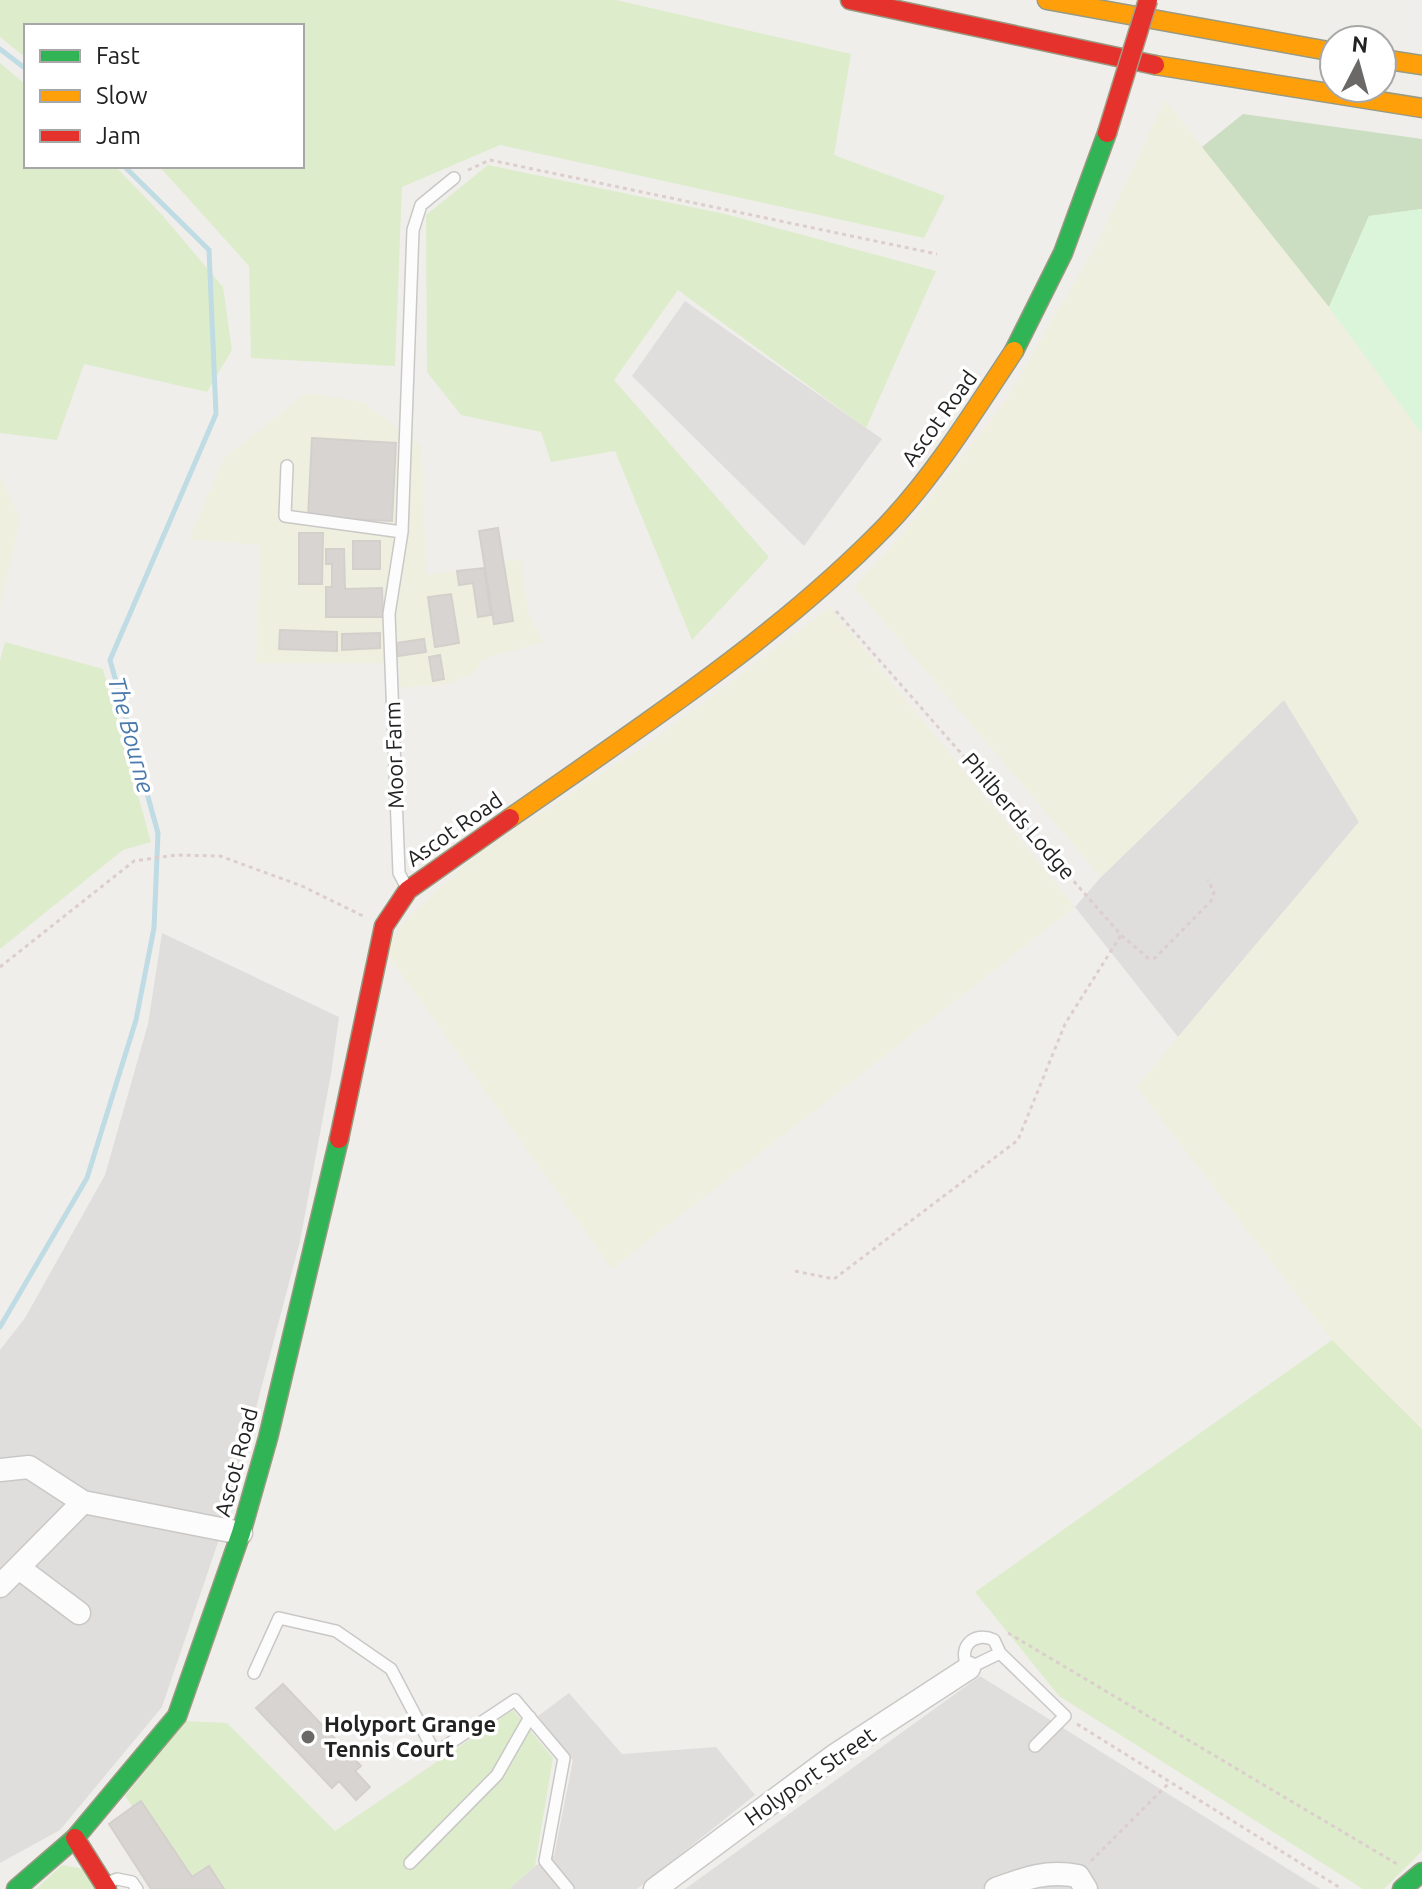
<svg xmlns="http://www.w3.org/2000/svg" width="1422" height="1889" font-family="Ubuntu,sans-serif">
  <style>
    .residential { fill: #dfdedc }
    .farmland { fill: #efefdf }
    .grass { fill: #ddeccb }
    .forest { fill: #cbdec1 }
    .park { fill: #daf5da }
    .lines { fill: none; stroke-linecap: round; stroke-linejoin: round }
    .stream { stroke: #bfdbe3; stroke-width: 5 }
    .building { fill: #d7d4d2; stroke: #d3d0cc; stroke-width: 2 }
    .lane-casing { stroke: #c9c8c7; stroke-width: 14 }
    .street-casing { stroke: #c9c8c7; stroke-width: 25 }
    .fast-casing { stroke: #999a82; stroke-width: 21 }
    .slow-casing { stroke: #999a82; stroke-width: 21 }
    .jam-casing { stroke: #999a82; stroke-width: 21 }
    .path { stroke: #dccecd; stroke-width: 3; stroke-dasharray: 4 4; stroke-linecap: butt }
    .lane { stroke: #fdfcfc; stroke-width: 11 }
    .street { stroke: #fdfcfc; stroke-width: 22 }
    .fast { stroke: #30b455; stroke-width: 18 }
    .slow { stroke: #ff9f0a; stroke-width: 18 }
    .jam { stroke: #e5322d; stroke-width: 18 }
    .jam-bridge-casing { stroke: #a79c86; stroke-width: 21; stroke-linecap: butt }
    .jam-bridge { stroke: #e5322d; stroke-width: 18 }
    .poi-dot { fill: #6a6968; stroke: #fff; stroke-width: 3 }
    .labels { text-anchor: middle; stroke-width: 7; stroke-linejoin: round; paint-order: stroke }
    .street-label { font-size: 22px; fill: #222; stroke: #fff }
    .poi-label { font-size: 22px; font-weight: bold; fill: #222; stroke: #fff; text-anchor: start }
    .water-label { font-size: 24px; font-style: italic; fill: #4a7aab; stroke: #fff }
  </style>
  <rect width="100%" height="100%" fill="#f0eeeb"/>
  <path class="residential" d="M685 301 882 439 804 546 632 376Z
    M1284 699 1359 822 1178 1037 1075 907 1101 877Z
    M162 933 339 1017 331 1074 300 1241 230 1507 162 1707 60 1830 0 1863V1350L25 1318 105 1175 148 1024Z
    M980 1676 1320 1889H685Z
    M569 1693 622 1754 716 1747 755 1795 637 1889H509L535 1866 554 1856 573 1760 538 1716Z"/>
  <path class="farmland" d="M1165 100 1329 307 1422 434V1429L1332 1340 1136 1087 1359 822 1284 700 1101 877 854 587 900 537 1005 401 1095 247Z
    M306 393 363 402 422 446 426 575 484 567 478 531 498 527 504 561 521 560 528 612 543 642 482 659 477 671 449 684 399 688V663H256L260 545 189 539 224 458Z
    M0 476 20 519 0 609Z
    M830 607 1075 907 612 1269 385 951 407 918 480 852 654 740Z"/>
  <path class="grass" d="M0 0H616L851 54 834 155 945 196 924 238 500 145 402 187 395 366 251 358 249 266 159 166H302V26H26V58L0 37Z
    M0 63 26 85V166H115L162 215 223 287 232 350 207 392 84 364 57 440 0 433Z
    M488 165 725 214 936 271 866 428 678 290 614 380 769 557 692 640 615 451 551 462 541 432 461 415 427 372 426 215Z
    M5 642 103 669 151 842 123 850 0 949V661Z
    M1332 1340 1422 1429V1851L1384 1889H1363L1059 1696 975 1592Z
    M513 1710 553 1758 535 1866 509 1889H218L184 1883 125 1796 186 1721 227 1723 335 1831Z
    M62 1865 84 1869 96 1889H36Z"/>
  <path class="forest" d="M1243 114 1422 139V209L1369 216 1329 307 1202 147Z"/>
  <path class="park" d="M1422 209V434L1329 307 1369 216Z"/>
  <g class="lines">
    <path class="stream" d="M0 49 26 69
      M0 1327 87 1178 136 1020 154 928 158 833 110 660 216 414 209 250 124 166"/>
  </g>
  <path class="building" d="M312 438 396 443 392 521 308 517Z
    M498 528 513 621 494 624 479 531Z
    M299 533H323L322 584H299Z
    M353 541H380V569H353Z
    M326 549H344L345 589 382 588 383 617H326V587H332V564H326Z
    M484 568 491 615 478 617 473 583 459 585 457 571Z
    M451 594 459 643 435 647 428 597Z
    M280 630 337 632V651L279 649Z
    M380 633V648L342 650V634Z
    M424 639 426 652 398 656 396 643Z
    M440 655 444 679 433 681 429 657Z
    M283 1684 361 1766 355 1771 370 1787 356 1800 339 1781 332 1788 256 1708Z
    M141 1801 192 1877 209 1866 224 1889H151L109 1824Z"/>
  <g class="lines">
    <g class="lane-casing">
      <path id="lane" d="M287 466 285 516 402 532
        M406 886 399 873 389 614 402 532 413 230 421 205 454 178
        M1000 1653 969 1668C956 1649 973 1630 994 1640L1000 1653 1065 1716 1035 1746
        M254 1673 279 1618 336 1631 391 1669 435 1753 515 1700 564 1758 545 1861 568 1889
        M410 1863 497 1775 530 1717
        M107 1883 117 1879 132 1882 137 1889"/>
    </g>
    <g class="street-casing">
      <path id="street" d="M0 1470 29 1467 83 1502 241 1533
        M19 1568 79 1613
        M0 1586 83 1502
        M655 1889 834 1756 969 1668
        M996 1889C1026 1878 1047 1870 1078 1876L1086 1889"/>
    </g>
    <g class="fast-casing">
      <path id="fast" d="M1014 351 1063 253 1107 133
        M16 1889 75 1838 177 1716 241 1533 268 1438 339 1139
        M1402 1889 1422 1872"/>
    </g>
    <g class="slow-casing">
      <path id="slow" d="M1047 0 1334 52
        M1382 59 1422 65
        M1155 65 1422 108
        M510 818C636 730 777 638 885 527 935 475 974 411 1014 351"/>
    </g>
    <g class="jam-casing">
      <path id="jam" d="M850 0 1155 65
        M339 1139 384 926 408 890 510 818
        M75 1838 107 1889"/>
    </g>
    <path class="path" d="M468 170 490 160 937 254
      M836 611 1121 935 1148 958H1155L1211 901 1214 892 1208 880
      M0 967 134 861 176 855 220 856 302 886 363 916
      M795 1271 834 1279 1018 1140 1065 1024 1121 935
      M1008 1633 1397 1864
      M1077 1724 1342 1889
      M1091 1861 1170 1782"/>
    <use href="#lane" class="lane"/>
    <use href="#street" class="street"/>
    <use href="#fast" class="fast"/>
    <use href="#slow" class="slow"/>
    <use href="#jam" class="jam"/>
    <g class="jam-bridge-casing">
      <path id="jam-bridge" d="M1107 133 1148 0"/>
    </g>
    <use href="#jam-bridge" class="jam-bridge"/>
  </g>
  <circle class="poi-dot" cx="308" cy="1737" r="8"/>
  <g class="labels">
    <g class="street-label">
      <text transform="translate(939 418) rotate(-54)" y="8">Ascot Road</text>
      <text transform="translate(394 755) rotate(-92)" y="8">Moor Farm</text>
      <text transform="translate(1019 816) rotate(49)" y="8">Philberds Lodge</text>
      <text transform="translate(454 829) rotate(-35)" y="8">Ascot Road</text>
      <text transform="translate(236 1462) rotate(-75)" y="8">Ascot Road</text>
      <text transform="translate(810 1776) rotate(-35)" y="8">Holyport Street</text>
    </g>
    <g class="poi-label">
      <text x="324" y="1732">Holyport Grange<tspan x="324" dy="25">Tennis Court</tspan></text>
    </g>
    <g class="water-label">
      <text transform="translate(131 735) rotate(75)" y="8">The Bourne</text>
    </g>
  </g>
  <rect x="24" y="24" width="280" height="144" fill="#ffffff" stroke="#a7a7a7" stroke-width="2"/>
  <rect x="40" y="50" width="40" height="12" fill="#30b455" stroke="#a7a7a7" stroke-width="2"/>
  <text x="96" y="64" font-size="24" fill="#222222">Fast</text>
  <rect x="40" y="90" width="40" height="12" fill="#ff9f0a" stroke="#a7a7a7" stroke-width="2"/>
  <text x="96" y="104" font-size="24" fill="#222222">Slow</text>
  <rect x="40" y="130" width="40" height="12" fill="#e5322d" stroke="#a7a7a7" stroke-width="2"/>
  <text x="96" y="144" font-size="24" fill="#222222">Jam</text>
  <g transform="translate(1358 64) rotate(6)"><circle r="38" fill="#ffffff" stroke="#a7a7a7" stroke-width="2"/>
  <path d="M0-6L14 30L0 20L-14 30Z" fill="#6a6968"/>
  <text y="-12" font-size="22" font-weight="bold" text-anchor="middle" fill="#222222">N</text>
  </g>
</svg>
